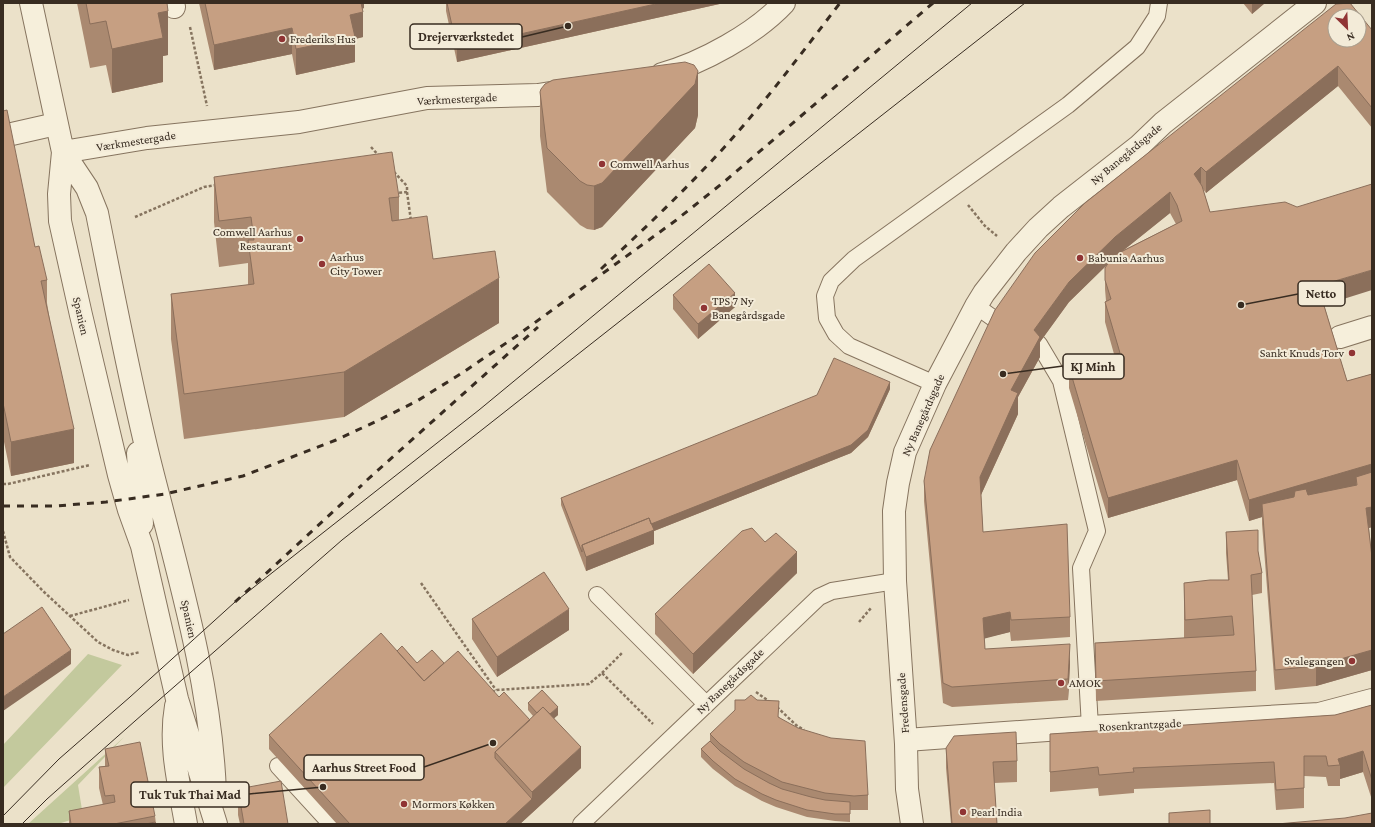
<svg xmlns="http://www.w3.org/2000/svg" width="1375" height="827" font-family="'Crimson Pro',serif">
  <style>
    .green { fill: #c3c99d }
    .lines { fill: none; stroke-linecap: round; stroke-linejoin: round }
    .service-casing { stroke: #86745f; stroke-width: 18 }
    .pedestrian-casing { stroke: #86745f; stroke-width: 24 }
    .minor-casing { stroke: #86745f; stroke-width: 24 }
    .tertiary-casing { stroke: #86745f; stroke-width: 24 }
    .path { stroke: #86745f; stroke-width: 2.5; stroke-dasharray: 3 2; stroke-linecap: butt }
    .service { stroke: #f6efdb; stroke-width: 16 }
    .pedestrian { stroke: #f6efdb; stroke-width: 22 }
    .minor { stroke: #f6efdb; stroke-width: 22 }
    .tertiary { stroke: #f6efdb; stroke-width: 22 }
    .tram { stroke: #382c21; stroke-width: 1 }
    .rail { stroke: #382c21; stroke-width: 3; stroke-dasharray: 7 7; stroke-linecap: butt }
    .wall { fill: #aa8970; fill-rule: evenodd }
    .shaded-wall { fill: #8b6f5b }
    .building { fill: #c69f82; stroke: #8b6f5b; fill-rule: evenodd }
    .poi-dot { fill: #903434; stroke: #f3ebd8; stroke-width: 1.5 }
    .labels { text-anchor: middle; stroke-width: 4; stroke-linejoin: round; paint-order: stroke }
    .poi-label { font-size: 12px; fill: #382c21; stroke: #f3ebd8; text-anchor: start }
    .street-label { font-size: 12px; fill: #382c21; stroke: #f3ebd8 }
    .leader { fill: none; stroke: #382c21; stroke-width: 1.5 }
    .callout-dot { fill: #382c21; stroke: #f3ebd8; stroke-width: 1.5 }
    .callout { fill: #f3ebd8; stroke: #382c21; stroke-width: 1.5 }
    .callout-label { font-size: 13px; text-anchor: middle; font-weight: bold; fill: #382c21 }
  </style>
  <rect width="100%" height="100%" fill="#ebe1c9"/>
  <path class="green" d="M88 654 122 665 3 788V745Z
    M124 737 78 785 83 816 58 824H28Z"/>
  <g class="lines">
    <g class="service-casing">
      <path id="service" d="M976 306 1000 323
        M1039 344 1061 381 1097 531 1081 568 1090 727
        M935 384 849 346 836 334 827 318 825 296 831 281 854 259 1068 105 1137 47 1157 16 1159 3
        M597 595 706 704
        M278 766 331 824
        M581 824 819 597 832 591 895 581"/>
    </g>
    <g class="pedestrian-casing">
      <path id="pedestrian" d="M173 3 174 7
        M1340 337 1372 327"/>
    </g>
    <g class="minor-casing">
      <path id="minor" d="M3 136 56 124
        M906 740 1090 727 1319 714 1372 700"/>
    </g>
    <g class="tertiary-casing">
      <path id="tertiary" d="M31 3 63 152 59 194 60 221 81 315 119 475 129 510 142 546 177 699 216 824
        M662 74C702 63 755 34 784 3
        M63 152 147 138 299 122 427 98 538 95 569 90
        M63 152 87 188 97 213C114 298 130 383 151 467 178 574 211 682 215 793
        M138 453 142 524
        M176 706C169 746 179 784 186 824
        M912 824 907 789 906 744 895 581 894 511 898 483 905 452 935 384 976 306 984 293 1016 252 1038 228 1061 207 1139 146 1163 123 1315 3"/>
    </g>
    <path class="path" d="M190 27 207 106
      M371 147 380 157
      M394 172 407 186V192L395 193
      M407 192 411 221
      M968 205 985 226 997 236
      M135 217 204 187 217 185
      M3 484H8L90 465
      M3 531 10 557 43 591 98 642 113 650 128 655 140 652
      M421 583 496 690
      M70 616 129 600
      M859 622 871 608
      M602 673 623 652
      M492 692 496 690 589 684 602 673 653 724
      M756 692 770 702
      M777 707 796 725 804 730"/>
    <use href="#service" class="service"/>
    <use href="#pedestrian" class="pedestrian"/>
    <use href="#minor" class="minor"/>
    <use href="#tertiary" class="tertiary"/>
    <path class="tram" d="M3 816 59 759 130 697 235 602 479 410 972 3
      M22 824 47 799 135 721 342 540 784 192 1025 3"/>
    <path class="rail" d="M601 269C642 231 682 193 720 152 763 105 801 54 840 3
      M367 480 538 327
      M3 506H55L106 502 165 494 243 476 336 440 377 421 417 401 462 373 515 337 675 221 724 182 933 3
      M235 602 362 485"/>
  </g>
  <path class="wall" d="M77 3H167L168 55 163 56V82L112 93 106 65 90 68Z
    M199 3H364V8L362 9 363 37 355 39V62L296 75 292 54 214 70Z
    M446 3H724L457 62 446 11Z
    M1243 3H1265L1252 14Z
    M1372 30V128L1338 86 1206 193 1203 189 1210 212 1324 305 1347 381 1372 374V527L1369 528 1372 557V670L1316 686 1275 690 1262 524V517L1249 521 1237 480 1108 518 1069 388V367L1114 354 1105 322V302L1106 301 1105 289V268L1107 265 1069 302 1040 342V357L1018 397V414L981 495 983 532 1070 617V637L1011 641 1010 632 984 638 985 649 1070 664 1068 700 952 707 943 703 924 501V481L995 310ZM1170 213 1176 224 1124 250Z
    M540 92 698 115 695 128 602 227 594 230 587 229 580 225 547 192 540 136Z
    M3 111 35 247 47 280V303L74 463 11 476 3 437Z
    M214 177 399 197V220L433 259 499 323 344 417 184 439 171 339V294L248 285V263L219 267 214 222Z
    M673 295 735 307 698 339 673 309Z
    M890 389 868 437 851 453 654 531V544L586 571 561 505V498Z
    M1226 532 1258 551 1262 573V593L1252 595 1256 671V691L1096 701 1095 643 1184 638V583L1228 580 1226 553Z
    M765 542 797 573 693 674 655 634V614Z
    M472 619 569 630 497 677 472 639Z
    M397 651 417 663H444L499 697 530 720 533 716 528 710V703L558 715 554 718 581 768 520 824H337L269 749V735Z
    M757 700 779 717 868 795V810H850V822L835 821 807 817 776 807 762 801 735 786 713 769 701 757V749L710 741V734Z
    M1372 705V800L1363 772 1340 779V786H1328L1326 777 1304 776V808L1276 810 1274 783 1134 789V793L1099 796 1098 788 1050 792V734L1335 715Z
    M946 748 1017 761V782L994 783 997 824H951L946 768Z
    M105 749 155 816 156 824H69V811L103 805 99 788V767L105 766Z
    M238 789 288 824H240L238 815Z"/>
  <path class="shaded-wall" d="M357 3H364V8L357 10Z
    M660 3H724L457 62V48Z
    M1252 3H1265L1252 14Z
    M168 11V55L163 56V82L112 93V49L158 13Z
    M363 12V37L355 39V62L296 75V49L350 15Z
    M292 28V54L214 70V45Z
    M1338 66V86L1206 193V172Z
    M698 71V115L695 128 602 227 594 230V186Z
    M1201 167V188L1194 174Z
    M1170 192V213L1115 257 1069 302 1040 342V357L1018 397V414L980 497V477L1011 390 1034 330 1069 282 1115 237Z
    M1372 270V290L1318 307V286Z
    M499 278V323L344 417V372Z
    M735 293V307L698 339V324Z
    M890 382V389L868 437 851 453 654 531V544L586 571V557Z
    M74 429V463L11 476V442Z
    M1237 460V480L1108 518V498Z
    M1372 464V484L1357 485 1356 477V489L1262 504V517L1249 521V500Z
    M1372 507V527L1366 529V508Z
    M797 552V573L693 674V654Z
    M569 609V630L497 677V657Z
    M1010 612V632L983 639V618Z
    M1070 644V664L1068 700V679Z
    M71 650V664L3 711V697Z
    M1372 650V670L1316 686V666Z
    M558 707V715L543 728V720Z
    M581 747V768L532 813V792Z
    M1363 751V772L1340 779V765L1338 759Z
    M532 799V813L520 824H505Z"/>
  <path class="building" d="M86 3H167L168 11 158 13 163 38 112 49 106 21 90 24Z
    M205 3H361L363 12 350 15 355 37 296 49 292 28 214 45Z
    M447 3H660L457 48Z
    M1350 3 1372 30V108L1338 66 1206 172 1201 167 1194 174 1202 186 1210 212 1285 202 1297 207 1372 184V270L1318 286 1347 381 1372 374V464L1249 500 1237 460 1108 498 1069 367 1120 353 1105 302 1111 299 1105 280V268L1113 256 1182 221 1177 205 1170 192 1115 237 1069 282 1034 330 1040 337 1011 390 1018 393 980 477 983 532 1067 524 1070 617 1011 620 1010 612 983 618 985 649 1070 644 1068 679 952 687 943 683 924 481 930 450 995 310 1035 253 1085 203 1336 4ZM1335 16H1359V40H1335Z
    M685 62 694 65 698 71 695 84 602 183 594 186 587 185 580 181 547 148 540 92 541 89 545 84 553 80Z
    M7 110 35 247 39 246 47 280 41 281 74 429 11 442 3 403V111Z
    M392 152 399 197 389 198 392 221 427 216 433 259 495 251 499 278 344 372 184 394 171 294 254 284 248 240H254L251 217 219 221 214 177Z
    M709 264 735 293 698 324 673 295Z
    M834 358 890 382 868 430 851 445 651 524 649 518 582 545V552L561 498 817 395Z
    M1372 472V507L1366 508 1372 557V650L1316 666 1275 670 1262 504 1294 497 1295 491 1306 489 1308 495 1357 485 1356 477Z
    M649 518 654 530 586 557 582 545Z
    M752 528 765 542 776 533 797 552 693 654 655 614 742 531Z
    M1258 530V551L1262 573 1251 575 1256 671 1096 681 1095 643 1234 635 1232 616 1185 620 1184 583 1210 580H1229L1226 532Z
    M544 572 569 609 497 657 472 619Z
    M42 607 71 650 3 697V634Z
    M381 633 424 681 458 651 499 697 504 692 530 720 495 752V758L532 799 505 824H350L269 735Z
    M402 646 417 663 432 650 444 663 424 681 397 651Z
    M542 690 558 707 550 714 543 707 537 713 528 703Z
    M751 695 757 700 779 701 778 717 798 728 831 738 865 741 868 795 854 796 825 793 782 782 744 762 720 744 710 734 735 710V700H745Z
    M1372 705V780L1363 751 1338 759 1340 765 1328 766 1326 756H1304V788L1276 790 1274 762 1133 768 1134 772 1099 775 1098 767 1050 772V734L1335 715Z
    M543 707 581 747 532 792 495 752Z
    M1016 732 1017 761 993 762 997 824H952L946 748 954 736Z
    M710 741 720 751 744 769 769 783 782 789 811 797 825 800 850 802V814H835L807 810 776 800 762 794 735 779 713 761 701 749Z
    M140 742 155 816 114 824H71L69 811 115 802 114 795 105 796 99 767 109 766 105 749Z
    M281 781 288 824H244L238 789Z
    M1210 810V824H1169V813Z
    M1372 813V824H1277L1345 818Z
    M155 822 156 824H146Z"/>
  <g class="poi-dot">
    <circle cx="282" cy="39" r="4"/>
    <circle cx="602" cy="164" r="4"/>
    <circle cx="300" cy="239" r="4"/>
    <circle cx="1080" cy="258" r="4"/>
    <circle cx="322" cy="264" r="4"/>
    <circle cx="704" cy="308" r="4"/>
    <circle cx="1352" cy="353" r="4"/>
    <circle cx="1352" cy="661" r="4"/>
    <circle cx="1061" cy="683" r="4"/>
    <circle cx="404" cy="804" r="4"/>
    <circle cx="963" cy="812" r="4"/>
  </g>
  <g class="labels">
    <g class="poi-label">
      <text x="290" y="43">Frederiks Hus</text>
      <text x="610" y="168">Comwell Aarhus</text>
      <text x="292" y="236" text-anchor="end">Comwell Aarhus<tspan x="292" dy="14">Restaurant</tspan></text>
      <text x="330" y="261">Aarhus<tspan x="330" dy="14">City Tower</tspan></text>
      <text x="1088" y="262">Babunia Aarhus</text>
      <text x="712" y="305">TPS 7 Ny<tspan x="712" dy="14">Banegårdsgade</tspan></text>
      <text x="1344" y="357" text-anchor="end">Sankt Knuds Torv</text>
      <text x="1344" y="665" text-anchor="end">Svalegangen</text>
      <text x="1069" y="687">AMOK</text>
      <text x="412" y="808">Mormors Køkken</text>
      <text x="971" y="816">Pearl India</text>
    </g>
    <g class="street-label">
      <text transform="translate(457 99) rotate(-3)" y="4">Værkmestergade</text>
      <text transform="translate(136 141) rotate(-9)" y="4">Værkmestergade</text>
      <text transform="translate(1126 154) rotate(-40)" y="4">Ny Banegårdsgade</text>
      <text transform="translate(81 316) rotate(77)" y="4">Spanien</text>
      <text transform="translate(923 415) rotate(-66)" y="4">Ny Banegårdsgade</text>
      <text transform="translate(189 619) rotate(78)" y="4">Spanien</text>
      <text transform="translate(730 681) rotate(-44)" y="4">Ny Banegårdsgade</text>
      <text transform="translate(903 703) rotate(-94)" y="4">Fredensgade</text>
      <text transform="translate(1140 725) rotate(-3)" y="4">Rosenkrantzgade</text>
    </g>
  </g>
  <path class="leader" d="M568 26L522 37M1241 305L1298 294M1003 374L1063 366M493 743L424 767M323 787L249 794"/>
  <g class="callout-dot">
    <circle cx="568" cy="26" r="4"/>
    <circle cx="1241" cy="305" r="4"/>
    <circle cx="1003" cy="374" r="4"/>
    <circle cx="493" cy="743" r="4"/>
    <circle cx="323" cy="787" r="4"/>
  </g>
  <g class="callout">
    <rect x="410" y="24" width="112" height="25" rx="4"/>
    <rect x="1298" y="281" width="47" height="25" rx="4"/>
    <rect x="1063" y="354" width="61" height="25" rx="4"/>
    <rect x="304" y="755" width="120" height="25" rx="4"/>
    <rect x="131" y="782" width="118" height="25" rx="4"/>
  </g>
  <g class="callout-label">
    <text x="466" y="41">Drejerværkstedet</text>
    <text x="1321" y="298">Netto</text>
    <text x="1093" y="371">KJ Minh</text>
    <text x="364" y="772">Aarhus Street Food</text>
    <text x="190" y="799">Tuk Tuk Thai Mad</text>
  </g>
  <rect width="1375" height="827" fill="none" stroke="#382c21" stroke-width="8"/>
  <g transform="translate(1347 28) rotate(156)"><circle r="19" fill="#f3ebd8" stroke="#a89f8f"/>
  <path d="M0-3L7 15L0 10L-7 15Z" fill="#903434"/>
  <text y="-6" font-size="11" font-weight="bold" text-anchor="middle" fill="#382c21">N</text>
  </g>
</svg>
